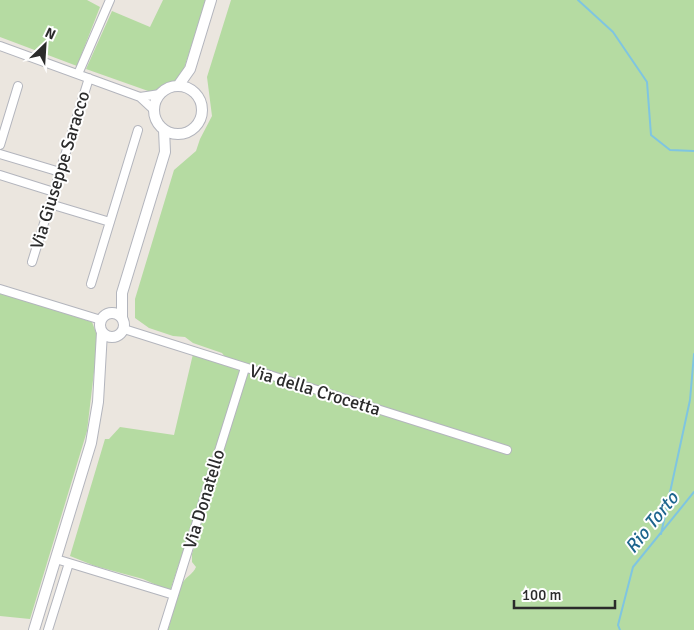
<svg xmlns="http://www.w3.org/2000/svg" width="694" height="630" font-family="Signika,sans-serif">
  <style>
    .green { fill: #b5dba2 }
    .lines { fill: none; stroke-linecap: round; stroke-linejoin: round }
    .stream { stroke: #7fc5e1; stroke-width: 2 }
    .minor-casing { stroke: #b3b5bd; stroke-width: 10 }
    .tertiary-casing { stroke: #b3b5bd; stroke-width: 12 }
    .minor { stroke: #fff; stroke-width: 8 }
    .tertiary { stroke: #fff; stroke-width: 10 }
    .labels { text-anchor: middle; stroke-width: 4; stroke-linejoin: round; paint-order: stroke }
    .street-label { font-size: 18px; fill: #2b2b2b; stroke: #fff }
    .water-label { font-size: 19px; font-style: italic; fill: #1d648d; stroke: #fff }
  </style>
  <rect width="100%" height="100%" fill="#ebe6df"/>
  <path class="green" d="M0 0H87L100 7 77 66 0 37Z
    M163 0H206L181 78 151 92 86 69 112 11 150 27Z
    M231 0H694V630H168C173 615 175 596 183 582 187 576 193 574 196 567L192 562V554L245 381 238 373 240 378 170 591 143 579 95 566 70 556 105 439H109L120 427 174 435 193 354 232 366 222 353 193 343 185 337 173 336 149 328 135 318V299L174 170 196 151 200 139 212 116 207 77Z
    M0 293 92 322 98 338 87 431 30 619 0 616Z"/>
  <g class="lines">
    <path class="stream" d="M578 0 613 32 647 82 651 135 670 150 694 151
      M661 534 690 400 694 354
      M620 630 618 625 633 567 694 492"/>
    <g class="minor-casing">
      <path id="minor" d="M0 46 140 97 160 94
        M78 74 110 0
        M140 97 154 110
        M0 145 18 86
        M0 154 60 172
        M0 175 54 192
        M50 204 110 222
        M32 262 89 78
        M91 284 138 130
        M0 289 101 320
        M124 329 507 450
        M56 559 174 595
        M48 630 69 563
        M163 630 245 368"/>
    </g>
    <g class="tertiary-casing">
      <path id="tertiary" d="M178 86 190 69 211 0
        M154 110a24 24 0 1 1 48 0a24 24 0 1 1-48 0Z
        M100 325a12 12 0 1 1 24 0a12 12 0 1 1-24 0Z
        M122 318V293L165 152 164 130
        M34 630 91 443 98 402 102 332"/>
    </g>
    <use href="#minor" class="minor"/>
    <use href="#tertiary" class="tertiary"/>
  </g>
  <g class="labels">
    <g class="street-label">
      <text transform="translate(60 170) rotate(-73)" y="6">Via Giuseppe Saracco</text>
      <text transform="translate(315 390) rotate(17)" y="6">Via della Crocetta</text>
      <text transform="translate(204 499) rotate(-73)" y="6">Via Donatello</text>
    </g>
    <g class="water-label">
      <text transform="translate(651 522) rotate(-51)" y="7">Rio Torto</text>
    </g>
  </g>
  <g transform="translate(45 45) rotate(25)" stroke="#ffffff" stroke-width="4" paint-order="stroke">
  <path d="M0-4L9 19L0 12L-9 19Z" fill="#2b2b2b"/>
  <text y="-8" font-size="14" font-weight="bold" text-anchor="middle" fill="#2b2b2b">N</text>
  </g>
  <path d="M514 600v8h101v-8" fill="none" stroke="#2b2b2b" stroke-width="2.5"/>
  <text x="522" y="600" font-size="15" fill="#2b2b2b" stroke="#ffffff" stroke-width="4" paint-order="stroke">100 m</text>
</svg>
